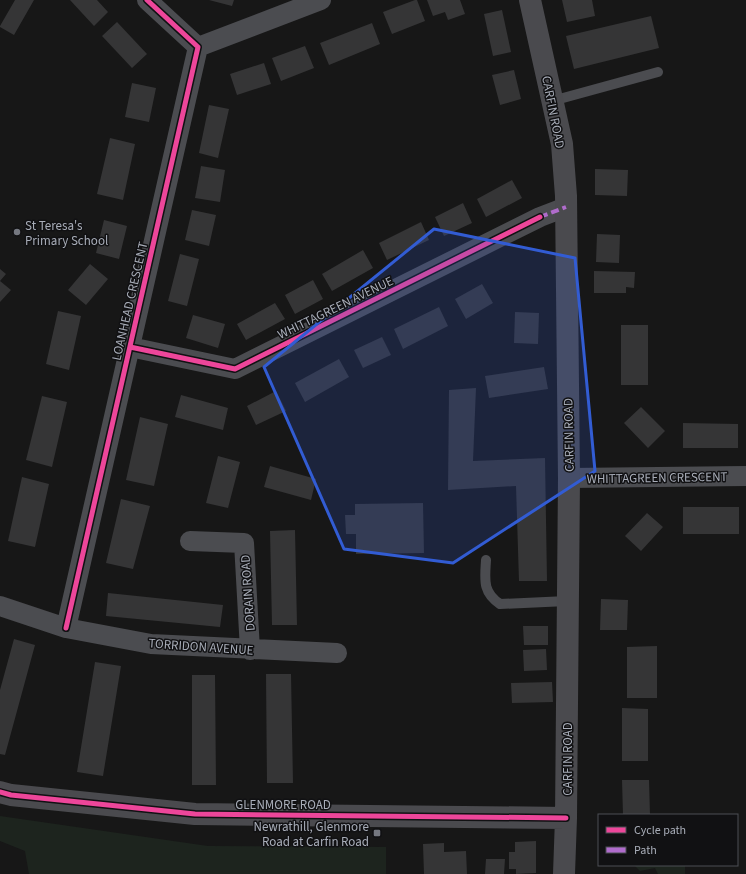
<svg xmlns="http://www.w3.org/2000/svg" width="746" height="874" font-family="'Source Sans 3',sans-serif">
  <style>
    .green { fill: #1d241e }
    .building { fill: #353536 }
    .lines { fill: none; stroke-linecap: round; stroke-linejoin: round }
    .lane { stroke: #4b4c50; stroke-width: 10 }
    .street { stroke: #4b4c50; stroke-width: 20 }
    .secondary { stroke: #4a4a4e; stroke-width: 22 }
    .quiet { stroke: #b06ccc; stroke-width: 4; stroke-dasharray: 8 4; stroke-linecap: butt }
    .cycleway-casing { stroke: #111113; stroke-width: 8 }
    .cycleway { stroke: #ed469a; stroke-width: 5 }
    .marked { fill: #325cd3; fill-opacity: 0.2; stroke: #325cd3; stroke-width: 3; stroke-linejoin: round }
    .poi-dot { fill: #757880; stroke: #111113; stroke-width: 1.5 }
    .labels { text-anchor: middle; stroke-width: 3; stroke-linejoin: round; paint-order: stroke }
    .street-label { font-size: 13px; fill: #a8adb8; stroke: #111113 }
    .poi-label { font-size: 13px; fill: #a8adb8; stroke: #111113; text-anchor: start }
  </style>
  <rect width="100%" height="100%" fill="#171717"/>
  <path class="green" d="M0 816 208 846 386 847V874H29L25 851 0 841Z
    M635 865H685V874H658L655 868 640 871 635 866Z"/>
  <path class="building" d="M15 0H34L14 35 0 27V26Z
    M70 0H97L108 12 94 26Z
    M209 0H234L232 6Z
    M415 0H417L425 21 392 34 383 12Z
    M427 0H460L465 14 448 20 445 12 433 16Z
    M562 0H592L595 16 567 22Z
    M502 10 511 52 493 56 484 14Z
    M651 16 659 48 574 69 566 36Z
    M117 22 147 54 132 68 102 36Z
    M372 23 380 44 329 65 320 43Z
    M305 46 314 68 281 81 272 58Z
    M264 63 271 84 237 95 230 74Z
    M514 70 521 99 500 105 492 75Z
    M132 83 156 88 149 122 125 117Z
    M209 105 229 109 218 158 199 153Z
    M110 138 135 144 123 200 97 194Z
    M201 166 225 170 220 202 195 198Z
    M595 169 628 170 627 196 595 195Z
    M512 180 522 198 486 217 477 199Z
    M463 203 472 223 444 236 435 217Z
    M192 210 216 215 209 246 185 240Z
    M104 220 127 226 119 259 96 253Z
    M421 222 429 240 387 260 379 243Z
    M597 234 620 235 619 263 596 262Z
    M363 250 373 268 332 291 322 274Z
    M180 254 199 259 187 306 168 301Z
    M90 264 108 279 86 305 68 290Z
    M0 269 6 274 0 281 11 290 0 302Z
    M594 271 635 272 634 288 626 287V293H594Z
    M313 280 323 299 295 314 285 295Z
    M482 284 493 303 466 319 455 299Z
    M275 303 285 319 246 340 237 324Z
    M439 307 448 326 403 349 394 329Z
    M58 311 81 316 69 370 46 364Z
    M515 312 539 313 538 344 514 343Z
    M193 315 225 324 218 348 186 338Z
    M621 325H648V385H621Z
    M382 337 391 355 363 368 354 350Z
    M339 359 349 377 305 402 295 383Z
    M544 367 548 389 489 398 485 376Z
    M476 388 473 461 545 458 547 581H519L516 486 448 490 449 390Z
    M276 391 286 411 256 425 247 406Z
    M181 395 228 408 223 430 175 417Z
    M42 396 67 402 52 467 26 460Z
    M641 407 665 431 648 448 624 423Z
    M140 417 168 424 154 486 126 480Z
    M683 423 738 424V448H683Z
    M218 456 240 462 228 508 206 503Z
    M270 466 316 479 311 500 264 487Z
    M22 477 49 484 35 547 8 541Z
    M121 499 150 506 133 569 106 563Z
    M423 503 424 553 356 554V534H346L345 515H355V504Z
    M683 507H739V534H683Z
    M647 513 663 527 641 551 625 536Z
    M295 530 297 625H272L270 531Z
    M108 593 223 605 220 627 106 616Z
    M601 599 628 600 627 630H600Z
    M523 626H548V645H524Z
    M14 639 35 645 5 755 0 754V690Z
    M657 646V698H627V647Z
    M546 649 547 670 524 671 523 650Z
    M95 662 121 666 103 776 77 772Z
    M266 674H291L293 783H267Z
    M192 675H215L216 785H192Z
    M552 682 553 702 512 703 511 683Z
    M622 708 648 709V761H622Z
    M622 780H649L650 815H623Z
    M536 841V873L516 874V869H509V852H515V842Z
    M444 843V852L466 851 467 874H424L423 844Z
    M486 859H505L504 874H485Z"/>
  <g class="lines">
    <path class="lane" d="M552 101 658 72
      M486 560C485 579 482 592 500 604L567 601"/>
    <path class="street" d="M198 47 321 0
      M130 347 235 369 540 217 566 207
      M569 478 746 476
      M190 541 244 543 250 650
      M0 606 66 628 151 644 337 653
      M66 628 198 47 147 0"/>
    <path class="secondary" d="M530 0 562 144 566 196 569 478 566 818 564 874
      M0 792 11 795 195 814 566 818"/>
    <path class="quiet" d="M540 217 566 207"/>
    <g class="cycleway-casing">
      <path id="cycleway" d="M130 347 235 369 540 217
        M66 628 198 47 147 0
        M0 792 11 795 195 814 566 818"/>
    </g>
    <use href="#cycleway" class="cycleway"/>
  </g>
  <path class="marked" d="M434 229 575 258 595 471 453 563 344 549 264 367Z"/>
  <g class="poi-dot">
    <circle cx="17" cy="232" r="4"/>
    <rect x="373" y="829" width="8" height="8" rx="2"/>
  </g>
  <g class="labels">
    <g class="street-label">
      <text transform="translate(554 112) rotate(79)" y="5">CARFIN ROAD</text>
      <text transform="translate(129 301) rotate(-77)" y="5">LOANHEAD CRESCENT</text>
      <text transform="translate(335 307) rotate(-26)" y="5">WHITTAGREEN AVENUE</text>
      <text transform="translate(568 435) rotate(-91)" y="5">CARFIN ROAD</text>
      <text transform="translate(657 477) rotate(-1)" y="5">WHITTAGREEN CRESCENT</text>
      <text transform="translate(247 593) rotate(-94)" y="5">DORAIN ROAD</text>
      <text transform="translate(201 646) rotate(4)" y="5">TORRIDON AVENUE</text>
      <text transform="translate(567 759) rotate(-90)" y="5">CARFIN ROAD</text>
      <text x="283" y="809">GLENMORE ROAD</text>
    </g>
    <g class="poi-label">
      <text x="25" y="230">St Teresa's<tspan x="25" dy="15">Primary School</tspan></text>
      <text x="369" y="831" text-anchor="end">Newrathill, Glenmore<tspan x="369" dy="15">Road at Carfin Road</tspan></text>
    </g>
  </g>
  <rect x="598" y="814" width="140" height="52" fill="#111113" stroke="#4d4f55"/>
  <rect x="606" y="827" width="20" height="6" fill="#ed469a" stroke="#4d4f55"/>
  <text x="634" y="834" font-size="12" fill="#a8adb8">Cycle path</text>
  <rect x="606" y="847" width="20" height="6" fill="#b06ccc" stroke="#4d4f55"/>
  <text x="634" y="854" font-size="12" fill="#a8adb8">Path</text>
</svg>
